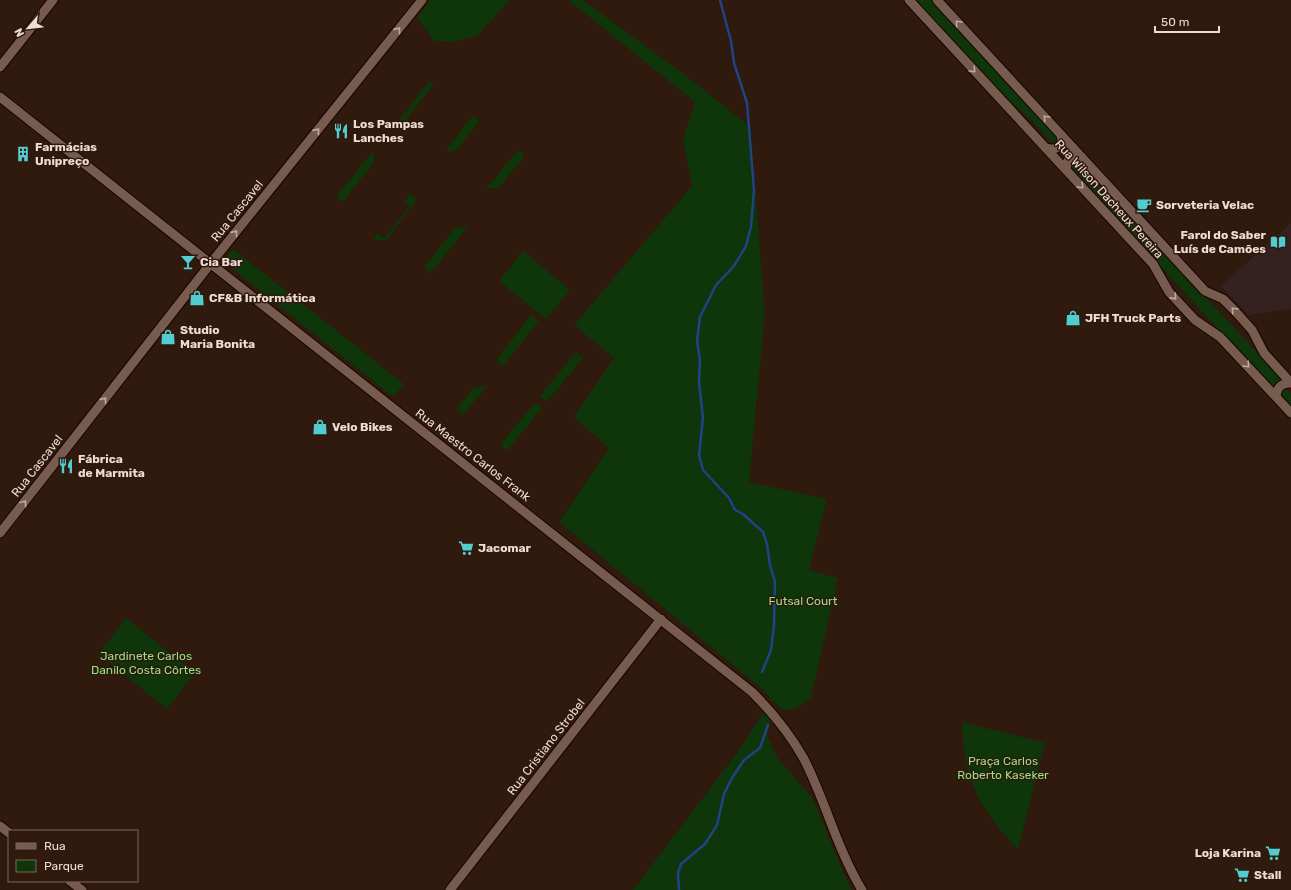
<svg xmlns="http://www.w3.org/2000/svg" width="1291" height="890" font-family="Rubik,sans-serif">
  <style>
    .education { fill: #342120 }
    .green { fill: #0f350a }
    .lines { fill: none; stroke-linecap: round; stroke-linejoin: round }
    .stream { stroke: #1e4486; stroke-width: 2.5 }
    .secondary-casing { stroke: #170400; stroke-width: 11 }
    .secondary { stroke: #775b4e; stroke-width: 9 }
    .oneway { stroke: #bea99f }
    .labels { text-anchor: middle; stroke-width: 3; stroke-linejoin: round; paint-order: stroke }
    .poi-label { font-size: 12px; font-weight: bold; fill: #eeddd5; stroke: #30190d; text-anchor: start }
    .street-label { font-size: 12px; fill: #eeddd5; stroke: #30190d }
    .park-label { font-size: 12px; fill: #90e386; stroke: #30190d }
  </style>
  <rect width="100%" height="100%" fill="#30190d"/>
  <path class="education" d="M1291 223V309L1248 315 1221 286Z"/>
  <path class="green" d="M430 0H510L477 36 455 42 434 41 417 18Z
    M568 0H583L689 78 750 127 765 313 749 482 827 499 809 570 838 578 811 697C806 702 791 713 783 709 775 706 768 694 762 689L559 522 609 448 574 417 614 358 574 325 692 186 683 138 695 102Z
    M915 0H932L1055 133 1059 138 1054 144 1050 141 1031 119 1006 100Z
    M429 81 433 85 406 120H399Z
    M473 115 480 120 456 151H445Z
    M518 150 525 155 499 188 486 189Z
    M373 151 375 161 343 202 336 197Z
    M1075 160 1081 164 1282 379 1273 388 1072 171 1070 167 1072 161Z
    M410 194 417 200 386 240H373L378 233 384 238 410 206 404 201Z
    M468 226 431 273 424 267 455 228Z
    M233 249 404 384 393 397 223 261Z
    M523 251 570 290 546 319 499 281Z
    M531 315 539 321 503 366 496 360Z
    M576 352 583 358 547 402 540 396Z
    M487 386 463 415 456 410 474 387Z
    M1286 389 1291 393V408L1281 397 1283 390Z
    M535 402 542 408 507 451 500 445Z
    M126 618 195 673 167 709 98 654Z
    M764 711 773 719 765 729 776 756 813 799 843 872 852 890H633L742 746Z
    M962 722 1045 743 1018 849C979 809 963 778 962 722Z"/>
  <g class="lines">
    <path class="stream" d="M720 0 731 41 734 63 747 103 754 190 751 227 746 246 734 266 716 285 700 317 697 341 700 360 699 382 703 418 699 455 703 470 729 498 735 510 743 514 763 532 767 544 770 565 775 582 774 625 771 650 762 672
      M679 890 678 873 681 864 705 844 717 825 724 794 732 778 744 760 760 748 768 725"/>
    <g class="secondary-casing">
      <path id="secondary" d="M909 0 1153 264 1169 292 1195 320 1220 337 1291 413
        M937 0 1205 291 1223 299 1235 311 1252 330 1264 353 1291 383
        M0 67 53 0
        M0 97 752 692C772 712 790 734 804 759 826 802 837 849 862 890
        M1046 148C1053 150 1061 149 1062 140L1061 135
        M1066 170C1067 163 1067 158 1076 155L1082 157
        M1276 397C1277 387 1281 383 1291 383
        M0 533 211 263 422 0
        M0 826 9 833
        M70 881 82 890
        M450 890 661 619"/>
    </g>
    <use href="#secondary" class="secondary"/>
  </g>
  <defs><path id="oneway-chevron" d="M-2-3.5L2.5 0L-2 3.5" fill="none" stroke-width="1.6" stroke-linecap="round" stroke-linejoin="round"/></defs>
  <g class="oneway">
    <use href="#oneway-chevron" transform="translate(958 23) rotate(-133)"/>
    <use href="#oneway-chevron" transform="translate(398 30) rotate(-51)"/>
    <use href="#oneway-chevron" transform="translate(973 70) rotate(47)"/>
    <use href="#oneway-chevron" transform="translate(1046 118) rotate(-133)"/>
    <use href="#oneway-chevron" transform="translate(317 131) rotate(-51)"/>
    <use href="#oneway-chevron" transform="translate(1081 186) rotate(47)"/>
    <use href="#oneway-chevron" transform="translate(235 233) rotate(-51)"/>
    <use href="#oneway-chevron" transform="translate(1174 297) rotate(48)"/>
    <use href="#oneway-chevron" transform="translate(1234 310) rotate(-133)"/>
    <use href="#oneway-chevron" transform="translate(1247 365) rotate(47)"/>
    <use href="#oneway-chevron" transform="translate(104 400) rotate(-52)"/>
    <use href="#oneway-chevron" transform="translate(24 503) rotate(-52)"/>
  </g>
  <defs>
    <g id="restaurant-bare" transform="scale(1.2)"><path d="M-5-6h1v4h1v-4h1v4h1v-4h1v5L-1.5 .5V6h-2V.5L-5-1ZM5-6V6H3V1.5H1.5Q1.5-4 5-6Z" fill="#52cdcf" stroke="#30190d" stroke-width="2.5" paint-order="stroke"/></g>
    <g id="building-bare" transform="scale(1.2)"><path d="M-4-6H4V6H1V3H-1V6H-4ZM-2.5-4.3h1.7v1.8h-1.7ZM.8-4.3h1.7v1.8H.8ZM-2.5-1h1.7V.8h-1.7ZM.8-1h1.7V.8H.8Z" fill="#52cdcf" stroke="#30190d" stroke-width="2.5" paint-order="stroke"/></g>
    <g id="cafe-bare" transform="scale(1.2)"><path d="M-5.5-4.5H6V0H3Q3 3.5 0 3.5H-2.5Q-5.5 3.5-5.5 0ZM3-3.2v2h1.7v-2ZM-6 4.5H4V6H-6Z" fill="#52cdcf" stroke="#30190d" stroke-width="2.5" paint-order="stroke"/></g>
    <g id="library-bare" transform="scale(1.2)"><path d="M-6-4Q-3-5.5-.7-3.5V5Q-3 3-6 4ZM6-4Q3-5.5 .7-3.5V5Q3 3 6 4Z" fill="#52cdcf" stroke="#30190d" stroke-width="2.5" paint-order="stroke"/></g>
    <g id="bar-bare" transform="scale(1.2)"><path d="M-6-5H6L.8 .8V4.5H3.5V6h-7V4.5H-.8V.8Z" fill="#52cdcf" stroke="#30190d" stroke-width="2.5" paint-order="stroke"/></g>
    <g id="shop-bare" transform="scale(1.2)"><path d="M-5-2.5h2.3a2.7 3.5 0 0 1 5.4 0H5L5.5 6h-11ZM-1.5-2.5h3a1.5 2.3 0 0 0-3 0Z" fill="#52cdcf" stroke="#30190d" stroke-width="2.5" paint-order="stroke"/></g>
    <g id="supermarket-bare" transform="scale(1.2)"><path d="M-6-5.5h2.5l.6 2H6L4.5 2H-2.5L-4.4-4H-6ZM-1.5 3.2a1.3 1.3 0 1 0 .1 0ZM3 3.2a1.3 1.3 0 1 0 .1 0Z" fill="#52cdcf" stroke="#30190d" stroke-width="2.5" paint-order="stroke"/></g>
  </defs>
  <g fill-rule="evenodd">
    <use href="#restaurant-bare" x="341" y="131"/>
    <use href="#building-bare" x="23" y="154"/>
    <use href="#cafe-bare" x="1144" y="205"/>
    <use href="#library-bare" x="1278" y="242"/>
    <use href="#bar-bare" x="188" y="262"/>
    <use href="#shop-bare" x="197" y="298"/>
    <use href="#shop-bare" x="1073" y="318"/>
    <use href="#shop-bare" x="168" y="337"/>
    <use href="#shop-bare" x="320" y="427"/>
    <use href="#restaurant-bare" x="66" y="466"/>
    <use href="#supermarket-bare" x="466" y="548"/>
    <use href="#supermarket-bare" x="1273" y="853"/>
    <use href="#supermarket-bare" x="1242" y="875"/>
  </g>
  <g class="labels">
    <g class="poi-label">
      <text x="353" y="128">Los Pampas<tspan x="353" dy="14">Lanches</tspan></text>
      <text x="35" y="151">Farmácias<tspan x="35" dy="14">Unipreço</tspan></text>
      <text x="1156" y="209">Sorveteria Velac</text>
      <text x="1266" y="239" text-anchor="end">Farol do Saber<tspan x="1266" dy="14">Luís de Camões</tspan></text>
      <text x="200" y="266">Cia Bar</text>
      <text x="209" y="302">CF&amp;B Informática</text>
      <text x="1085" y="322">JFH Truck Parts</text>
      <text x="180" y="334">Studio<tspan x="180" dy="14">Maria Bonita</tspan></text>
      <text x="332" y="431">Velo Bikes</text>
      <text x="78" y="463">Fábrica<tspan x="78" dy="14">de Marmita</tspan></text>
      <text x="478" y="552">Jacomar</text>
      <text x="1261" y="857" text-anchor="end">Loja Karina</text>
      <text x="1254" y="879">Stall</text>
    </g>
    <g class="street-label">
      <text transform="translate(1109 199) rotate(48)" y="4">Rua Wilson Dacheux Pereira</text>
      <text transform="translate(237 211) rotate(-51)" y="4">Rua Cascavel</text>
      <text transform="translate(473 455) rotate(38)" y="4">Rua Maestro Carlos Frank</text>
      <text transform="translate(37 466) rotate(-52)" y="4">Rua Cascavel</text>
      <text transform="translate(546 747) rotate(-52)" y="4">Rua Cristiano Strobel</text>
    </g>
    <g class="park-label">
      <text x="803" y="605">Futsal Court</text>
      <text x="146" y="660">Jardinete Carlos<tspan x="146" dy="14">Danilo Costa Côrtes</tspan></text>
      <text x="1003" y="765">Praça Carlos<tspan x="1003" dy="14">Roberto Kaseker</tspan></text>
    </g>
  </g>
  <rect x="8" y="830" width="130" height="52" fill="#30190d" stroke="#7c675d"/>
  <rect x="16" y="843" width="20" height="6" fill="#775b4e" stroke="#7c675d"/>
  <text x="44" y="850" font-size="12" fill="#eeddd5">Rua</text>
  <rect x="16" y="860" width="20" height="12" fill="#0f350a" stroke="#7c675d"/>
  <text x="44" y="870" font-size="12" fill="#eeddd5">Parque</text>
  <g transform="translate(28 28) rotate(242)" stroke="#30190d" stroke-width="3" paint-order="stroke">
  <path d="M0-3L7 15L0 10L-7 15Z" fill="#eeddd5"/>
  <text y="-6" font-size="11" font-weight="bold" text-anchor="middle" fill="#eeddd5">N</text>
  </g>
  <path d="M1155 26v6h64v-6" fill="none" stroke="#eeddd5" stroke-width="2"/>
  <text x="1161" y="26" font-size="12" fill="#eeddd5" stroke="#30190d" stroke-width="3" paint-order="stroke">50 m</text>
</svg>
